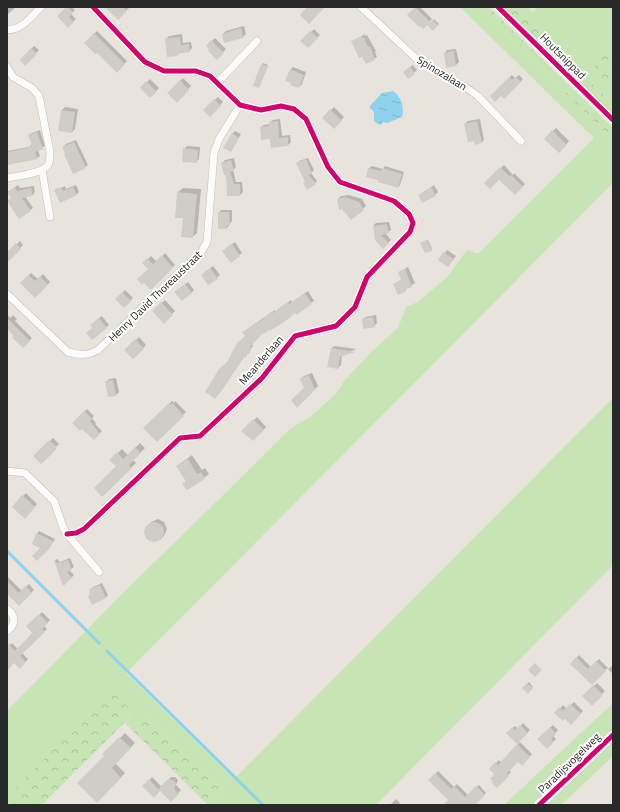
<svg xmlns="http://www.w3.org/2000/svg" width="620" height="812" font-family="'Titillium Web',sans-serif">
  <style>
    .grass { fill: #c7e4b4 }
    .forest { fill: url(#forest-crowns) }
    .water { fill: url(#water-ripples) }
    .shadow { fill: #0003 }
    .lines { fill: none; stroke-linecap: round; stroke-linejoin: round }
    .stream { stroke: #8ed2ec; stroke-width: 3 }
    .building { fill: #d0cdc9 }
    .street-casing { stroke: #c1bfbf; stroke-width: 8 }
    .secondary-casing { stroke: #c1bfbf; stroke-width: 11 }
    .street { stroke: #fcfbfa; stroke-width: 7 }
    .secondary { stroke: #fcfbfa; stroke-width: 10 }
    .cycleway-casing { stroke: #fff; stroke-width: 8 }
    .cycleway { stroke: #d6006c; stroke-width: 5 }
    .labels { text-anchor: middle; stroke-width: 4; stroke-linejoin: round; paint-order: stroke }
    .street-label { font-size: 11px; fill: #292929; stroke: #fff }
  </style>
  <defs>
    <pattern id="forest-crowns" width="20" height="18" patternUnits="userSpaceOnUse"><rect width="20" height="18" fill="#c7e4b4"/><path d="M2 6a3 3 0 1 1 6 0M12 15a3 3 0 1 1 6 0" fill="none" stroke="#abc49b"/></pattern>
    <pattern id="water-ripples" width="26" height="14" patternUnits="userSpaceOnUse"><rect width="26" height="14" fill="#8ed2ec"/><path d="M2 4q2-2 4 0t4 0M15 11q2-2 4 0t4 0" fill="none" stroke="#7ab4ca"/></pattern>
  </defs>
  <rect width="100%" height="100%" fill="#e8e3dd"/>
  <path class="grass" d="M460 7H479L613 140V183L126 673 234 779 613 398V565L376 805H208L221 790 147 719 134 732 125 723 134 713 7 796V711L124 592 259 460 291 428 310 417 336 394 345 380 370 353 398 328 406 307 418 302 448 276 467 250 478 254 594 138Z
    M514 7H528L533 12 537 7H613V50L603 47 602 83 613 81V104Z
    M613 703V729L534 805H504Z
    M613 738V756L561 805H543Z"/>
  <path class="forest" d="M479 7H489L613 128V140Z
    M502 7H514L613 104V115Z
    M603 47 613 50V81L602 83 594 77 596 55Z
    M112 692 134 713 42 805H7V796Z
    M147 719 221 790 208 805 134 732Z"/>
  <path class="water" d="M393 91C401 96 405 108 402 117L387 123 383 122 381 125 378 124 374 121V112L370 108V106L382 93Z"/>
  <path class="shadow" d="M7 7H16L8 14 7 13Z
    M67 7H72L75 10 71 14 76 19 68 26Z
    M108 7H128L129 8 118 19Z
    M417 7H420L432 19 423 28 409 15Z
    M434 19 439 24 433 30 428 25Z
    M244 26 246 34 243 37 225 42 223 34 226 31Z
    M314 29 320 35 308 47 302 41Z
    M97 31 127 61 117 72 97 51 85 43Z
    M182 34 183 43 191 42 192 48 189 51 180 52 177 55 166 39 169 36Z
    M365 34V36L367 35 376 51 375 52 377 57 374 59 352 42Z
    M215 38 226 49 217 58 207 46Z
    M34 46 39 50 25 64 21 60Z
    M456 49 459 62 456 65 447 67 445 53 447 50Z
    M263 63 268 65 259 87 254 85Z
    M413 65 417 70 408 78 407 69Z
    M293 67 306 72 302 84 299 87 290 70Z
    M512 75 515 78 519 75 523 79 504 98 501 95 491 96Z
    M183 78 191 86 177 101 168 93Z
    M150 79 159 88 150 97 141 88Z
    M218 97 223 102 210 116 204 110Z
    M65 107 78 109 75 129 72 132 59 130 62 110Z
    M334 107 344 117 334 128 323 118Z
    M280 119 282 136 290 135 291 142 288 145 272 146 271 138 261 127 264 125 270 124V122L273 120Z
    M480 119 484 140 482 142 475 140 465 124 468 121Z
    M556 128 569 141 559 152 545 139Z
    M40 130 45 146 38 150 40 156 37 158 7 165V151L29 147 32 144 29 135 32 133Z
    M235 131 241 134 231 151 232 134Z
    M76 140 88 165 85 167 66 153 63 147 66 144Z
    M187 146 200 147 199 159 196 162 184 149Z
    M234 158 236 167 233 170 236 182H242L243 192 240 195 222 163 225 160Z
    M308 158 314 170 311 173 317 181 315 183 297 163 299 161Z
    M504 165 513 175 514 173 525 184 515 194 499 178 485 183Z
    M372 166 383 169 385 166 404 172 400 185 398 187 367 176 369 168Z
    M18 185 20 188 34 186 35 192 33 195 25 196 33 208 30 210 8 201 12 198 8 192Z
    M76 185 79 192 76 195 55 190 57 188V190L65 186 66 189Z
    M434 185 438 192 435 195H419Z
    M183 188 201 189 197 233 192 237 184 217 178 192Z
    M349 195 362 199 366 206 351 219 338 199 341 196Z
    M221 210H232V221L227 228 219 213Z
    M389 222 391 230 388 232 385 233 391 240 383 248 376 240 374 225 376 223Z
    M428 240 432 249 431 250 423 242Z
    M20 241 23 245 7 262V250L9 252Z
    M235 242 242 253 239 255 226 248Z
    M447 250 456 256 448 266 439 260Z
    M165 253 175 265 151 288 149 269 144 263 151 256 157 262Z
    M213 266 220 275 209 284 205 272Z
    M408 267 415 283 407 288 405 291 398 294 394 284 402 279 399 272Z
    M31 273 38 279 43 274 50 282 35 297 21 283Z
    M188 282 194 290 191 293 179 289Z
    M125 290 133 298 124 307 117 299Z
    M308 291 314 301 264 331 252 344 253 345 249 353 244 357 218 395 228 362 246 336 243 332 275 310 276 312 287 303 291 300 292 302Z
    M165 300 175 311 164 322 153 311Z
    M7 314 10 318 13 315 17 319 15 321 32 338 23 346 7 328Z
    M376 315 377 323 374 326 363 319 366 317Z
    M102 316 109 325 93 339 94 322Z
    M139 337 146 345 133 358 126 350Z
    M334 346 356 349 342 355 341 365 338 368 329 366 332 348Z
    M312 373 318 386 297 406 305 388 301 379 304 376Z
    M116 378 119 392 116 395 106 382 109 379Z
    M172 401 174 403 175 401 186 412 157 440 145 428Z
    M87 409 94 416 92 418 96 423 95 424 102 431 94 439 82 428 73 423Z
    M257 417 266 427 253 440 243 431Z
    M53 438 59 444 55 448 56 449 41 463 35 456Z
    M140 443 145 448 133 460 136 463 103 496 117 466 115 456 122 449 128 455Z
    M192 455 202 470 205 468 209 474 204 478 186 481 177 466Z
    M26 493 37 504 25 518 18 501Z
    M158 519 164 522 167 529 164 536 161 539 154 542 147 539 145 532 148 525 151 522Z
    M39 531 55 539 52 544 37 560 41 548 37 534Z
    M70 558 74 567 69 570 74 575 64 585 55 560 57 559 60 562Z
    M7 576 22 591 29 584 34 590 19 604 7 592Z
    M102 583 108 595 105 598 89 596 91 594 90 590 93 587Z
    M42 612 50 620 44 626 47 629 22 653 28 659 20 668 14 662 7 667V647L12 643 18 649 34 633 27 626Z
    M579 655 591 667 599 659 609 669 613 665V674L607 668 592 684 571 664Z
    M529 682 533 687 528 692 523 688Z
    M597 683 605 691 592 704 584 696Z
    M574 702 583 711 571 723 565 718 556 713 563 705 567 709Z
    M523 723 530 730 517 743 507 733 515 726 518 729Z
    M553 725 558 730 553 736 556 739 547 748 538 739Z
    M125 733 135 743 115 763 125 773 97 801 105 756 104 754Z
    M520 742 532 754 522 765 518 761 509 770 511 772 497 786 496 774 490 769 499 760 502 763Z
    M438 771 454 787 457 784 468 795 479 785 486 793 474 805H450L449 800 430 780Z
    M152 777 162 787 171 777H175L178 780 176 785 181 790 171 801 160 790 144 786Z
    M396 799 400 803 398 805H390Z"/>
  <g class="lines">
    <path class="stream" d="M7 551 99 643
      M107 651 263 805"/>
  </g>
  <path class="building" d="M66 7H68L73 13 69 17 74 22 68 28 57 16Z
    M105 7H123L127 11 118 20Z
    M307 7H325L309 24 300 15Z
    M415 7 430 22 423 29 420 26 419 27 407 15Z
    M433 20 438 25 433 31 427 25Z
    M241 28 243 38 224 43 222 34Z
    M310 31 318 38 308 48 300 41Z
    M94 33 125 64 117 73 97 53 95 54 84 43Z
    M362 36V38L364 37 368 47 370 46 375 60 366 64 362 57 359 58 351 41Z
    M180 37 181 45 189 44 190 52 177 54 178 56 167 57 165 38Z
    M211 40 224 53 217 60 208 51 209 49 206 46Z
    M31 48 37 54 25 66 20 60Z
    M454 51 456 66 446 68 444 53Z
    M261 64 268 66 259 88 253 86Z
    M410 67 415 74 408 79 403 72Z
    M290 69 304 75 299 88 290 85 291 83 285 81Z
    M509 77 512 80 516 77 521 82 504 99 501 96 495 102 490 96Z
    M180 80 189 90 177 103 167 93Z
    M146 81 157 92 150 98 140 88Z
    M214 99 221 106 210 117 203 110Z
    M330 109 342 121 334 129 322 118Z
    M61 110 75 112 72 133 58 131Z
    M278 121 279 138 288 137V146L271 148 270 139 261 140 260 127 269 126V122Z
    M477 121 482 143 475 145 474 141 468 142 464 124Z
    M552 130 567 145 559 153 544 139Z
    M37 132 43 149 35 152 38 159 7 165V152L28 148 27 147 32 145 28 135Z
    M232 133 239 138 231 152 223 148Z
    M74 142 86 168 73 174 64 154 65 153 62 147Z
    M183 148 198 150 197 163 182 162Z
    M306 159 312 173 309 175 316 184 307 190 303 183 305 182 296 163Z
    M231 160 234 171 230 172 234 184H240V196H227L226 175H224L221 163Z
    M500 167 510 177 511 175 523 187 515 195 499 180 490 189 484 183Z
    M368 168 381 171 382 168 402 174 398 188 378 182V180L366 177Z
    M15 187 17 191 31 188 33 196 22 198 31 211 19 219 7 201 11 198 7 192Z
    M61 187 63 191 73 187 77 195 60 203 54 190Z
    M431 187 436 196 422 203 418 195Z
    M177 192 197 194 193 238 181 237 183 218H175Z
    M345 197 359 202 364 210 351 220 342 209 339 210 337 199Z
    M218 212H229L230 225H227V229H218Z
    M387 224 389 233 381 235 389 243 383 249 375 240 373 225 374 226Z
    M427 240 432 251 425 253 420 243Z
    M16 243 21 249 7 263V252Z
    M232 244 240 256 231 263 222 251Z
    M443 252 454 259 448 267 438 260Z
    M162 255 173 268 151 290 144 283 142 285 137 279 148 269 142 263 147 258 153 264Z
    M210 268 218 279 208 285 201 275Z
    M405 269 412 287 404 290 405 292 398 295 393 284 401 280 398 272Z
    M28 275 35 281 40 276 48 285 35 298 20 283Z
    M185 284 192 293 182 301 174 292Z
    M122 292 131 301 124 308 115 299Z
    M305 293 312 304 296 315 295 313 287 320 270 331 269 330 264 334 263 333 250 347 251 348 246 357 243 358 225 386 215 399 205 392 219 369 227 362 237 343 245 336 242 332 262 320 272 311 273 313 283 305 288 302 289 304Z
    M161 302 173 315 164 324 152 311Z
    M373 317 375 327 363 329 362 319Z
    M7 318 30 341 23 348 12 337 14 336 7 329Z
    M99 318 107 328 92 340 86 333 92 328 90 325Z
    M135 339 144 349 133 359 124 350Z
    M331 348 355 352 340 357 338 369 327 367Z
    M309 375 315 390 297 408 291 400 304 388 300 379Z
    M113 380 116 396 108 397 105 381Z
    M169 403 171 405 172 403 184 416 157 442 143 428Z
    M84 411 92 419 90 421 100 434 94 440 82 429 80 431 72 423Z
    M253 419 264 430 253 441 241 431Z
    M49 440 57 447 53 451 54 452 41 464 33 456Z
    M135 447 141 453 129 465 132 468 102 497 94 488 116 466 109 460 117 452 123 459Z
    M188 459 197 474 201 472 205 479 187 490 182 484 186 481 176 466Z
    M22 495 35 507 25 519 12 507Z
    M144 532a10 10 0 1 1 20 0a10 10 0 1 1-20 0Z
    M36 533 53 541 50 548 37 561 32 556 40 548 32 544Z
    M54 560 57 563 68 560 72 570 67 572 72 578 63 586Z
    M7 581 19 593 25 586 32 593 19 606 7 594Z
    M100 585 106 598 92 605 88 596 90 595 89 589Z
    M39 614 48 623 42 629 45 632 20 656 26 662 20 669 14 663 7 671V643L15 651 17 648H18L32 633 26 626Z
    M576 657 588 669 596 661 606 671 592 685 570 664Z
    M535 663 542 670 535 677 528 670Z
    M527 683 533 688 528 694 522 688Z
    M593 685 603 695 592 706 582 696Z
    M570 704 581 714 571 725 565 719 563 721 554 713 559 707 563 711Z
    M520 725 528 733 517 744 506 733 512 727 515 730Z
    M550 727 556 734 551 739 554 742 547 749 537 739Z
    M119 737 131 748 112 768 121 778 97 803 77 783 104 756 102 754Z
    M517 744 530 757 522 766 518 762 507 773 509 776 497 788 491 782 493 781 490 779 494 774 489 769 495 762 498 765Z
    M435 773 451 789 454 786 465 797 476 786 485 795 475 805H443L448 800 428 780Z
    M149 779 158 789 167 780H172L176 783 174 789 179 794 171 802 160 791 154 798 142 786Z"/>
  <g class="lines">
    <g class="street-casing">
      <path id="street" d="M361 7 420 62 468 89 478 96 521 141
        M7 30C22 30 31 17 41 7
        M7 67 13 77 32 88 39 96 50 152C50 157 50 162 48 165 42 174 17 176 7 178
        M218 82 257 41
        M42 170 50 217
        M7 294 68 352C79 355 87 356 98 350L202 251 207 242 214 153 219 139 240 105
        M7 471 25 473 54 501 63 527 67 534 99 572
        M67 534 76 533 84 529 180 438 200 436 262 378 295 336 336 326 355 307 367 277 410 232 413 223 409 214 394 201 340 182 328 167 306 119 294 109 281 106 261 110 240 105 210 76 196 71H164L145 62 93 7
        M7 609C16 615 16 625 7 631"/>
    </g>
    <g class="secondary-casing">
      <path id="secondary" d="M539 805 613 735"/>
    </g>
    <use href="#street" class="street"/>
    <use href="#secondary" class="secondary"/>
    <g class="cycleway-casing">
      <path id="cycleway" d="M498 7 613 120
        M67 534 76 533 84 529 180 438 200 436 262 378 295 336 336 326 355 307 367 277 410 232 413 223 409 214 394 201 340 182 328 167 306 119 294 109 281 106 261 110 240 105 210 76 196 71H164L145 62 93 7
        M539 805 613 735"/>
    </g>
    <use href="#cycleway" class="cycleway"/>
  </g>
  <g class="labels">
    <g class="street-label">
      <text transform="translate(563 56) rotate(45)" y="4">Houtsnippad</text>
      <text transform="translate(442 73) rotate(31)" y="4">Spinozalaan</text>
      <text transform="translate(155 296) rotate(-44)" y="4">Henry David Thoreaustraat</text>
      <text transform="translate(261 360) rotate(-49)" y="4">Meanderlaan</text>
      <text transform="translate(569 763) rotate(-44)" y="4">Paradijsvogelweg</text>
    </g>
  </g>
  <rect width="620" height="812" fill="none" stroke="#292929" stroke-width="16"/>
</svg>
